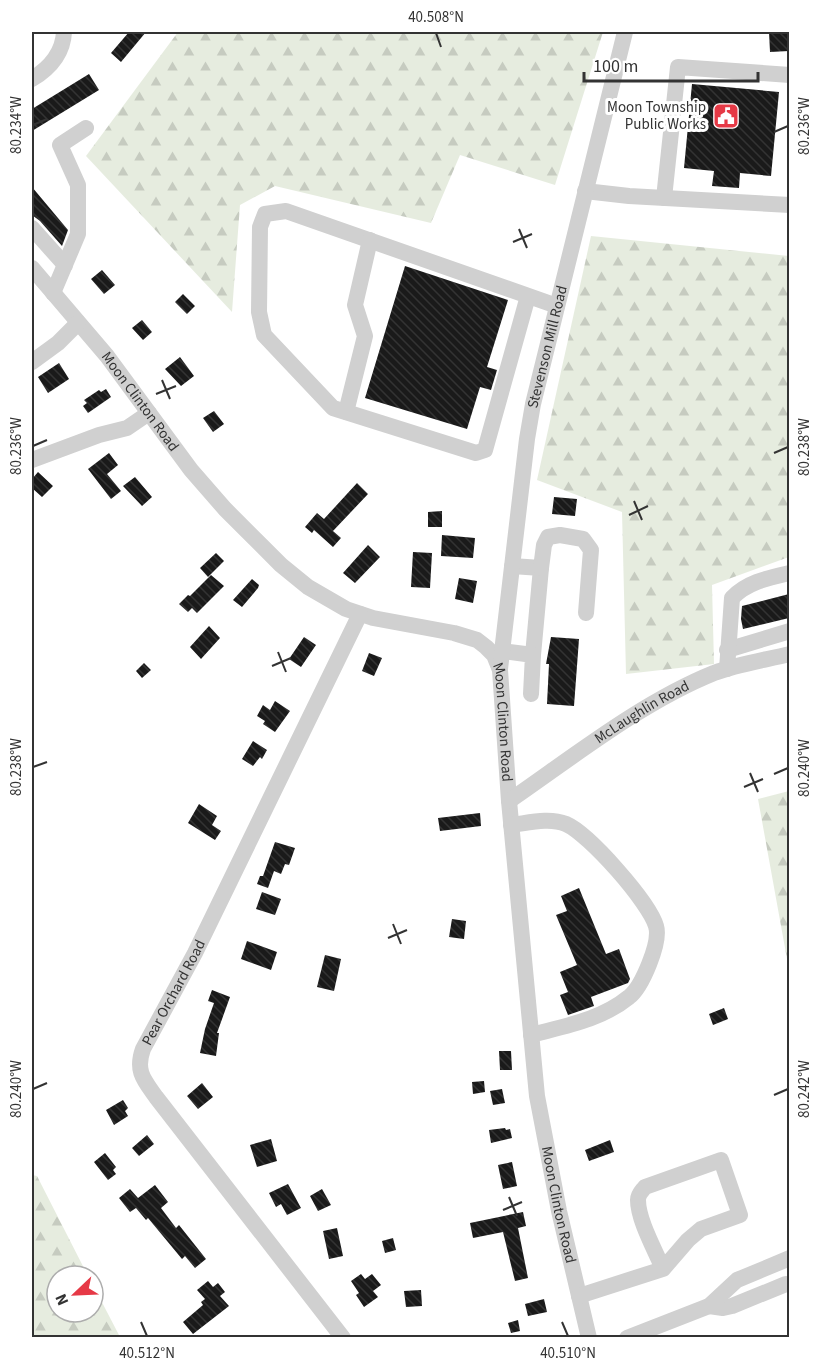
<svg xmlns="http://www.w3.org/2000/svg" width="821" height="1369" font-family="'Source Sans 3',sans-serif">
  <style>
    .forest { fill: url(#forest-firs) }
    .building { fill: url(#building-back-hatch) }
    .lines { fill: none; stroke-linecap: round; stroke-linejoin: round }
    .minor { stroke: #d0d0d0; stroke-width: 16 }
    .ticks { fill: none; stroke: #333; stroke-width: 2 }
    .labels { text-anchor: middle; stroke-width: 6; stroke-linejoin: round; paint-order: stroke }
    .poi-label { font-size: 15px; fill: #333; stroke: #fff; text-anchor: end }
    .street-label { font-size: 15px; fill: #333; stroke: #fff }
    .neatline { fill: none; stroke: #333; stroke-width: 2 }
    .ticks-label { font-size: 15px; text-anchor: middle; fill: #333 }
  </style>
  <defs>
    <pattern id="forest-firs" width="22" height="20" patternUnits="userSpaceOnUse" patternTransform="scale(1.5)"><rect width="22" height="20" fill="#e6ecdf"/><path d="M5 1l3.5 6h-7zM16 11l3.5 6h-7z" fill="#c6cbc0"/></pattern>
    <pattern id="building-back-hatch" width="6" height="6" patternUnits="userSpaceOnUse" patternTransform="scale(1.5)"><rect width="6" height="6" fill="#1a1a1a"/><path d="M-1 5l2 2M0 0l6 6M5-1l2 2" fill="none" stroke="#333"/></pattern>
  </defs>
  <rect width="100%" height="100%" fill="#fff"/>
  <path class="forest" d="M178 32H603L555 185 460 155 431 223 275 186 240 205 232 312 86 156Z
    M591 236 789 256V557L712 585 714 664 626 674 622 512 537 480Z
    M789 791H790L789 970 758 799Z
    M32 1175 37 1176 88 1276H57V1312H93V1285L120 1337H32Z"/>
  <path class="building" d="M129 32H146L121 62 111 53Z
    M769 32H789V51L770 52Z
    M89 74 99 90 32 131V109Z
    M692 84 779 92 771 176 740 173 739 188 712 186 714 171 684 168Z
    M32 187 68 230 62 246 40 221 32 215Z
    M405 266 508 300 487 367 497 370 491 390 480 387 467 429 365 398Z
    M102 270 115 285 104 294 91 279Z
    M183 294 195 306 187 314 175 302Z
    M142 320 152 332 143 340 132 328Z
    M180 357 194 376 181 386 165 369Z
    M59 363 69 379 48 393 38 377Z
    M106 389 111 397 88 413 83 406 87 403 84 400 99 390 101 392Z
    M214 411 224 424 213 432 203 418Z
    M109 453 118 465 107 474 121 491 111 499 88 469Z
    M38 472 53 486 42 497 32 488V479Z
    M135 477 152 497 142 506 123 486Z
    M357 483 368 494 333 531 341 538 333 547 314 530 312 533 305 527 317 513 324 519Z
    M554 497 577 499 575 516 552 514Z
    M442 511V527H428V512Z
    M442 535 475 538 473 558 441 556Z
    M368 545 380 557 355 583 343 573Z
    M413 552 432 553 430 588 411 587Z
    M216 553 224 561 208 577 200 568Z
    M211 575 224 586 197 613 192 608 188 612 179 604 188 595 190 596Z
    M459 578 477 581 473 603 455 599Z
    M252 579 259 585 258 588 242 607 233 600Z
    M789 594V618L743 629 741 619 742 606Z
    M209 626 220 638 201 659 190 647Z
    M304 637 316 645 301 667 289 659Z
    M551 637 579 639 574 706 547 704 549 664H546Z
    M369 653 382 658 374 676 362 671Z
    M144 663 151 670 142 678 136 671Z
    M275 701 290 711 275 732 263 724 265 721 257 716 263 705 270 710Z
    M253 741 267 750 262 759 260 757 253 766 242 759Z
    M199 804 217 816 212 825 221 831 215 840 188 823Z
    M480 813 481 826 440 831 438 818Z
    M275 842 295 848 289 865 285 864 281 874 274 871 268 888 257 884 260 876H263Z
    M579 888 606 954 619 949 630 979 628 983 591 997 594 1006 568 1015 560 995 568 992 560 972 577 965 556 915 567 911 561 896Z
    M262 892 281 899 275 915 256 909Z
    M452 919 466 921 464 939 449 937Z
    M247 941 277 952 271 970 241 959Z
    M325 955 341 959 334 991 317 987Z
    M212 990 230 997 217 1033H219L216 1056 200 1053 205 1029 214 1003 208 1001Z
    M724 1008 728 1019 713 1025 709 1014Z
    M499 1051H511L512 1070H500Z
    M484 1081 485 1092 473 1094 472 1082Z
    M202 1083 213 1097 198 1109 187 1096Z
    M502 1089 505 1103 493 1105 490 1091Z
    M123 1100 128 1108 125 1111 128 1116 114 1125 106 1110Z
    M505 1128 506 1130 510 1129 512 1138 491 1143 489 1130Z
    M147 1135 154 1144 139 1156 132 1148Z
    M271 1139 277 1161 257 1167 250 1145Z
    M610 1140 614 1152 589 1161 585 1150Z
    M105 1153 116 1167 113 1170 116 1174 108 1180 94 1162Z
    M512 1162 517 1186 503 1189 498 1165Z
    M288 1184 301 1208 287 1215 281 1204 276 1207 269 1193Z
    M155 1185 168 1202 161 1208 176 1228 179 1225 206 1259 195 1268 185 1256 182 1259 148 1218 146 1220 136 1208 130 1212 119 1198 130 1189 138 1198Z
    M322 1189 331 1205 318 1211 310 1196Z
    M523 1212 526 1226 518 1228 528 1278 515 1281 503 1232 473 1238 470 1223Z
    M337 1228 343 1256 329 1259 323 1231Z
    M393 1238 396 1250 385 1253 382 1241Z
    M361 1274 365 1279 372 1274 381 1285 373 1291 378 1297 364 1307 356 1295 359 1293 351 1281Z
    M208 1281 213 1287 218 1283 225 1292 220 1296 229 1306 193 1334 183 1322 203 1305 201 1302 205 1299 197 1290Z
    M421 1290 422 1306 406 1307 404 1291Z
    M544 1299 547 1312 528 1316 525 1304Z
    M518 1320 520 1331 511 1333 508 1323Z"/>
  <g class="lines">
    <g class="minor">
      <path d="M32 79C50 68 63 53 64 32"/>
      <path d="M585 191 629 196 790 205"/>
      <path d="M664 198 678 67 790 75"/>
      <path d="M32 228 65 265"/>
      <path id="s1" d="M32 268 107 356 191 470 225 509 281 565 308 587 346 609 373 618 454 633 477 640 486 647 494 655 500 670 509 801 537 1096 559 1211 589 1338"/>
      <path d="M53 293 78 234V185L60 145 86 128"/>
      <path d="M528 296 485 450 476 453 333 408 264 335 259 312 260 227 265 214 286 211 557 306"/>
      <path d="M32 362 58 343 78 323"/>
      <path d="M346 412 365 336 355 305 370 240"/>
      <path d="M32 460 99 435 127 428 149 413"/>
      <path d="M512 566 541 568 533 655"/>
      <path d="M541 568 544 545 548 537 560 535 583 539 591 550 586 613"/>
      <path d="M727 650 790 631"/>
      <path d="M502 651 533 655 531 694"/>
      <path id="s2" d="M500 669 527 439 533 404 625 32"/>
      <path d="M727 669 732 598C747 582 768 578 790 573"/>
      <path id="s3" d="M509 801C573 757 642 702 714 673 738 664 765 660 790 654"/>
      <path d="M511 825C528 823 549 817 566 824 589 834 649 902 656 926 661 942 642 987 629 997 601 1020 565 1026 531 1035"/>
      <path d="M579 1296 663 1269 688 1240 701 1229 740 1215 721 1160 645 1187C642 1191 638 1194 638 1200 638 1220 655 1250 663 1269"/>
      <path d="M709 1306 723 1308 732 1306 786 1284"/>
      <path id="s4" d="M343 1338 156 1097C144 1080 135 1071 143 1049L195 953 360 614"/>
      <path d="M627 1338 709 1306 737 1280 790 1258"/>
    </g>
  </g>
  <path class="ticks" d="M436 33 441 47M33 125 47 119M774 132 788 126M519 229 527 248M513 242 532 234M162 380 170 399M156 394 176 386M33 446 47 440M774 453 788 447M634 501 642 520M629 515 648 506M278 652 286 672M272 666 291 658M33 767 47 762M750 773 758 792M774 774 788 768M744 787 763 779M393 924 401 944M388 938 407 930M33 1089 47 1083M774 1095 788 1089M509 1197 517 1216M503 1210 522 1202M141 1322 147 1336M562 1322 568 1336"/>
  <defs>
    <g id="civic-square" transform="scale(1.35)"><rect x="-9" y="-9" width="18" height="18" rx="4" fill="#e63946" stroke="#fff"/><path d="M-.6-6.5H3V-4.5H.6V-3L4-1V1h2V6H-6V1h2V-1L-.6-3ZM-1.2 2.5V6h2.4V2.5Z" fill="#fff"/></g>
  </defs>
  <g fill-rule="evenodd">
    <use href="#civic-square" x="726" y="116"/>
  </g>
  <g class="labels">
    <g class="poi-label">
      <text x="706" y="112">Moon Township<tspan x="706" dy="17">Public Works</tspan></text>
    </g>
    <g class="street-label">
      <text dy="5" stroke="none"><textPath href="#s2" startOffset="326">Stevenson Mill Road</textPath></text>
      <text dy="5" stroke="none"><textPath href="#s1" startOffset="172">Moon Clinton Road</textPath></text>
      <text dy="5" stroke="none"><textPath href="#s3" startOffset="160">McLaughlin Road</textPath></text>
      <text dy="5" stroke="none"><textPath href="#s1" startOffset="693">Moon Clinton Road</textPath></text>
      <text dy="5" stroke="none"><textPath href="#s4" startOffset="422">Pear Orchard Road</textPath></text>
      <text dy="5" stroke="none"><textPath href="#s1" startOffset="1179">Moon Clinton Road</textPath></text>
    </g>
  </g>
  <rect width="821" height="1369" fill="none" stroke="#ffffff" stroke-width="66"/>
  <g transform="translate(75 1294) rotate(247)"><circle r="28" fill="#ffffff" stroke="#adadad" stroke-width="1.5"/>
  <path d="M0-4.5L10 22L0 15L-10 22Z" fill="#e63946"/>
  <text y="-9" font-size="16" font-weight="bold" text-anchor="middle" fill="#333333">N</text>
  </g>
  <path d="M584 72v9h174v-9" fill="none" stroke="#333333" stroke-width="3"/>
  <text x="593" y="72" font-size="18" fill="#333333" stroke="#ffffff" stroke-width="4.5" paint-order="stroke">100 m</text>
  <rect x="33" y="33" width="755" height="1303" class="neatline"/>
  <g class="ticks-label">
    <text x="436" y="22">40.508°N</text>
    <text transform="translate(16 125) rotate(-90)" y="5">80.234°W</text>
    <text transform="translate(804 126) rotate(-90)" y="5">80.236°W</text>
    <text transform="translate(16 446) rotate(-90)" y="5">80.236°W</text>
    <text transform="translate(804 447) rotate(-90)" y="5">80.238°W</text>
    <text transform="translate(16 767) rotate(-90)" y="5">80.238°W</text>
    <text transform="translate(804 768) rotate(-90)" y="5">80.240°W</text>
    <text transform="translate(16 1089) rotate(-90)" y="5">80.240°W</text>
    <text transform="translate(804 1089) rotate(-90)" y="5">80.242°W</text>
    <text x="147" y="1358">40.512°N</text>
    <text x="568" y="1358">40.510°N</text>
  </g>
</svg>
